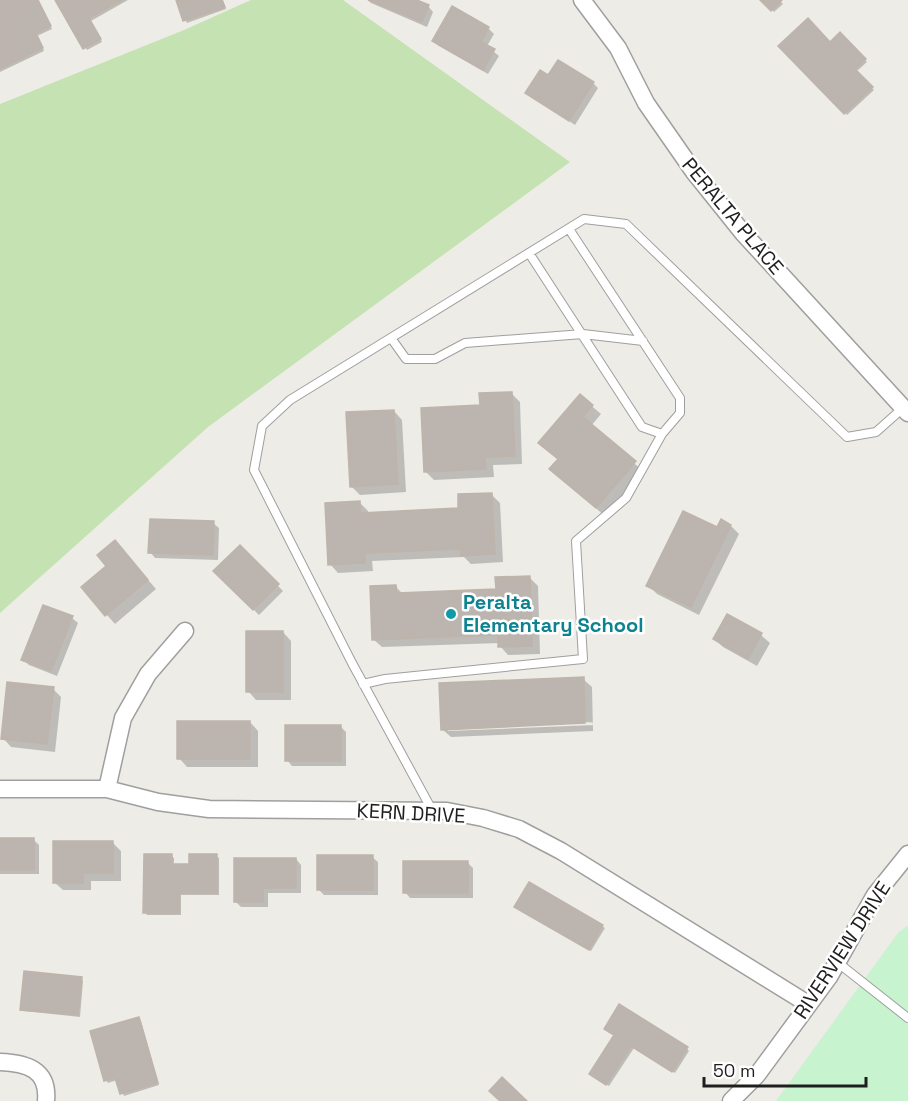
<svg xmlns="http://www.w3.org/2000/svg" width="908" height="1101" font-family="'Space Grotesk',sans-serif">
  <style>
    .grass { fill: #c5e2b2 }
    .park { fill: #c8f3cf }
    .shadow { fill: #0003; fill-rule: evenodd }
    .building { fill: #bbb4af; stroke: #beb4aa; stroke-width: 1.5 }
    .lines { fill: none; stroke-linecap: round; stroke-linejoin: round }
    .service-casing { stroke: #9f9f9f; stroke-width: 10 }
    .minor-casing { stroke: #9f9f9f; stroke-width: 19 }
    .service { stroke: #fff; stroke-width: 8 }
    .minor { stroke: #fff; stroke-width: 16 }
    .culture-dot { fill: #0f9aa8; stroke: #fff; stroke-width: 2 }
    .labels { text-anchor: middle; stroke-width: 5; stroke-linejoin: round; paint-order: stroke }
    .street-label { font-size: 20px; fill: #1e1e1e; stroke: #fff }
    .culture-label { font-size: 20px; font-weight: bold; fill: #0d838f; stroke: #fff; text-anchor: start }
  </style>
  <rect width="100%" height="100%" fill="#eeece6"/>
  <path class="grass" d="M251 0H343L570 162 208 427 0 613V104L184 30Z"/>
  <path class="park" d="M908 925V1101H776L898 933Z"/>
  <path class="shadow" d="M0 0H38L52 29 37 36 44 51 0 72Z
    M57 0H128L91 21 102 42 87 50Z
    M177 0H223L226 9 187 23Z
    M368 0H418L417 2 428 6 433 12 427 27 371 3Z
    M762 0H779L783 4 774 12Z
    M452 8 488 28 494 34 487 46 499 56 488 74 439 46 433 41Z
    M840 34 867 62 856 72 874 90 847 115 780 46 830 44Z
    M549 77 593 83 598 88 575 125 527 93Z
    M511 393 520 402 522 464 493 465 494 477 434 480 425 471 481 407Z
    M580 396 601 414 591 426 643 471 605 516 560 478Z
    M394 411 402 420 406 492 360 495 351 486Z
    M491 494 500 503 503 562 471 564 464 557 372 561 373 571 338 573 330 564 359 502 368 511V514L460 509Z
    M722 521 731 526 739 534 699 615 657 594 648 585 718 529Z
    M213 523 219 528 218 560 155 558 150 552Z
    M240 547 283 591 259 615 216 571Z
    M123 551 156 589 115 624 83 588Z
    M529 577 538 586 540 654 508 655 500 646V643L382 647 373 639 396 587 403 594 497 591Z
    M727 616 761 635 770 643 757 666 723 647 714 639Z
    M72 618 78 623 57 676 29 665 23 659Z
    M283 632 291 641V700H256L248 691Z
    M583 679 592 687 593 731 451 737 442 729ZM593 722V725L448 731V728Z
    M53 689 61 697 55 752 11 747 3 738Z
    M250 722 258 731V767H187L179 758Z
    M340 726 346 732V766H292L287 760Z
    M0 839H33L39 845V874H0Z
    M112 842 121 851V881H91V890H63L54 882Z
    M171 856 174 858V865H190L216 856 219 858V895H181V915H147L145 912Z
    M372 857 378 862V895H324L319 890Z
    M296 859 301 865V893H268V907H241L236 902Z
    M467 862 473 868V898H410L405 892Z
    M516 907 602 926 605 928 591 951Z
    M81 978 83 981 80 1017 24 1011 21 1009Z
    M138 1019 141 1021 159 1085 124 1096 117 1080 108 1083 106 1080Z
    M615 1035 687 1049 689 1051 675 1073 634 1048 609 1086 593 1076Z"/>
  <path class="building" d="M0 0H38L51 26 36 33 43 48 0 69Z
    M55 0H122L89 18 101 39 83 49Z
    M176 0H222L225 7 183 21Z
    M368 0H417L429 5 422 22Z
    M760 0H782L771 11Z
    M452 6 489 27 481 42 495 49 483 70 432 41Z
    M808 18 830 42 840 32 866 59 855 69 873 87 844 114 778 46Z
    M558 60 594 82 569 121 525 93 540 70 548 75Z
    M512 392 515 456 485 457 486 469 424 472 421 408 480 405 479 393Z
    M580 394 593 405 583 417 636 461 596 508 549 469 558 459 538 443Z
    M394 410 398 484 350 487 346 412Z
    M492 493 495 554 461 556 460 549 365 553V563L328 565 325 503 360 501V513L458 508V494Z
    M683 511 717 527 721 519 731 525 691 607 646 586Z
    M150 519 214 521 213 555 148 553Z
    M115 540 148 580 105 616 81 587 106 566 97 555Z
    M240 545 279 584 253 610 213 571Z
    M530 576 532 646 498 647V635L372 640 370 586 396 585 397 593 496 589 495 577Z
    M43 605 73 616 51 671 21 660Z
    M727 614 762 633 748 659 713 639Z
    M246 631H283V692H246Z
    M584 677 585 723 441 730 439 683Z
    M7 682 54 687 47 744 1 739Z
    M177 721H250V759H177Z
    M285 725H341V761H285Z
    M0 838H34V870H0Z
    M53 841H113V873H83V883H53Z
    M144 854H172V864H189V854H217V893H179V913H143Z
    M317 855H373V890H317Z
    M234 858H296V888H263V902H234Z
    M403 861H468V893H403Z
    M529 882 603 925 589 950 514 907Z
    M24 971 82 977 78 1015 20 1010Z
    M619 1004 688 1047 672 1072 631 1046 606 1085 589 1074 614 1035 604 1029Z
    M139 1017 158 1083 120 1094 115 1078 104 1081 90 1031Z
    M502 1077 527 1101H500L489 1091Z"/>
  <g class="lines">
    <g class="service-casing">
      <path id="service" d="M529 253 642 427 662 434 680 413V398L569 229
        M391 338 406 359H435L465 343 583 334 643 341
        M363 684 385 679 583 659 576 541 626 498 662 434
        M432 810 352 663 254 470 262 426 290 400 584 219 626 224 847 437 876 432 903 408
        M837 962 908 1018"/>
    </g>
    <g class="minor-casing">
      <path id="minor" d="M582 0 618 48 646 103 694 172 743 233 908 413
        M0 789H107L158 802 209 809 447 811 483 818 519 829 561 851 808 1004
        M107 789 123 718 148 674 185 631
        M0 1062C26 1063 49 1069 46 1101
        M731 1101 757 1075 829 977 875 895 908 854"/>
    </g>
    <use href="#service" class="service"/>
    <use href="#minor" class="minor"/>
  </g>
  <circle class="culture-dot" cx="451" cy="614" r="6"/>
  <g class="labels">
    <g class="street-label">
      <text transform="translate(733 216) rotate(50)" y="7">PERALTA PLACE</text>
      <text transform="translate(411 813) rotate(3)" y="7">KERN DRIVE</text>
      <text transform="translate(842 950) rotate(-57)" y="7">RIVERVIEW DRIVE</text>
    </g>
    <g class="culture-label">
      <text x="463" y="609">Peralta<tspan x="463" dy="23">Elementary School</tspan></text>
    </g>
  </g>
  <path d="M704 1077v9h162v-9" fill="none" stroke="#1e1e1e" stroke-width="3"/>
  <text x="713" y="1077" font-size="18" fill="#1e1e1e" stroke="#ffffff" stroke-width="4.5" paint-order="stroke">50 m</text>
</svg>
